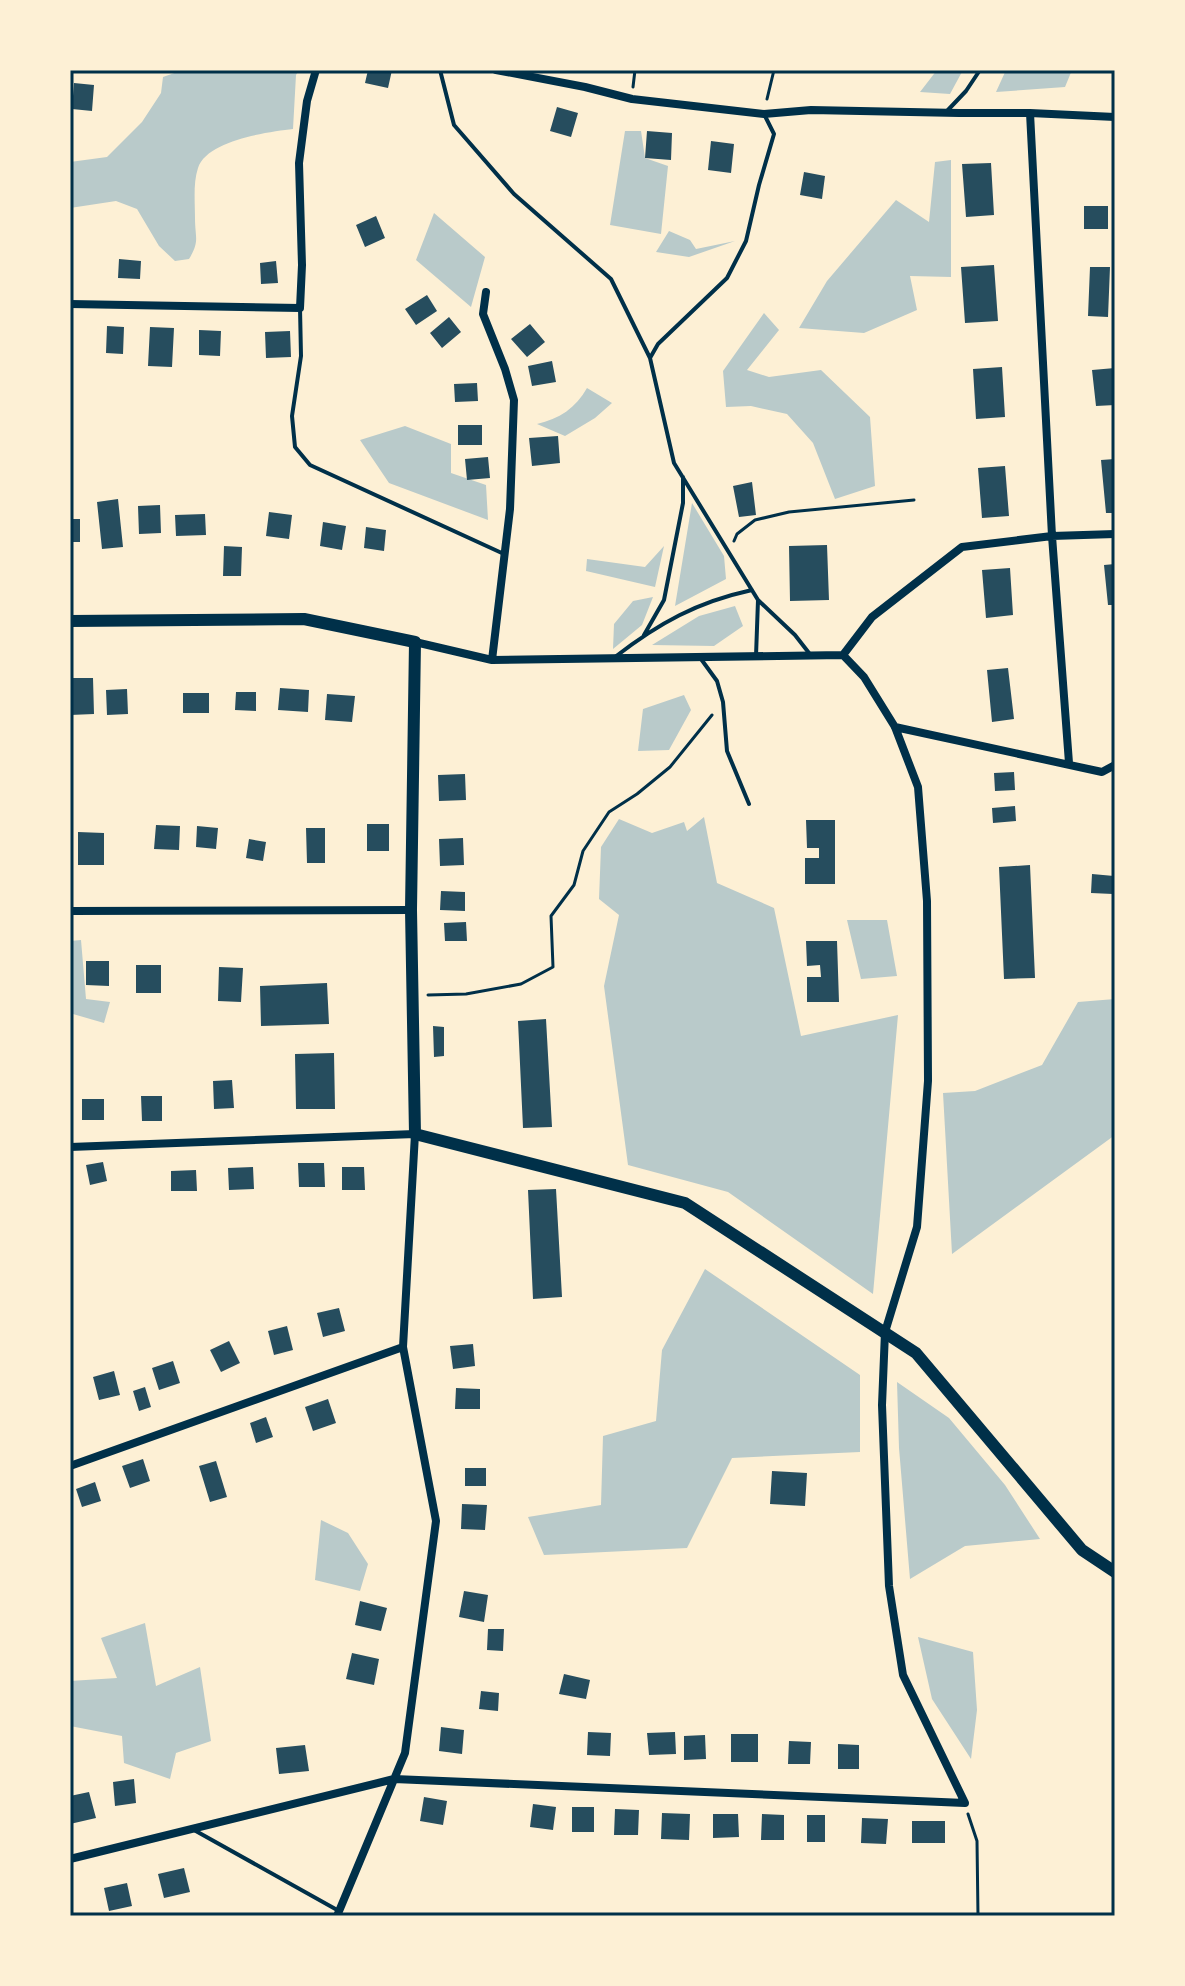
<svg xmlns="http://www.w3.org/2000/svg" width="1185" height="1986" font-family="Inter,sans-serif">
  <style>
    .green { fill: #b9caca }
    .building { fill: #264d5e }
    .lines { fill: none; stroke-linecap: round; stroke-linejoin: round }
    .path { stroke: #003049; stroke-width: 3 }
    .service { stroke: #003049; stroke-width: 4 }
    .minor { stroke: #003049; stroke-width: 8 }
    .secondary { stroke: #003049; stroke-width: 12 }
    .neatline { fill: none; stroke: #003049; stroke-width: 3 }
  </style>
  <rect width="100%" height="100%" fill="#fdf0d5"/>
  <path class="green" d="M183 70H299L296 75 293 129C268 132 207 140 198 168 193 183 195 202 195 218 195 238 200 241 189 259L175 261 159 246 137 209 116 201 70 208V162L107 157 142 122 161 93 163 77Z
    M937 70H963L950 94 920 92Z
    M1006 70H1072L1065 87 996 92Z
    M625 131H641L645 158 668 166 661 234 610 225Z
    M951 160V277L910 276 917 310 864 333 799 328 827 281 896 200 929 222 935 162Z
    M434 213 485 257 471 307 416 260Z
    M669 231 690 240 696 249 735 241 689 257 656 252Z
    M764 313 779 330 747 370 769 377 821 370 870 417 875 486 835 499 813 443 787 414 751 406 726 407 723 371Z
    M587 388 612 403 595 418 565 436 537 424C559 419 576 408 587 388Z
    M405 426 451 444V473L486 485 488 520 389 483 360 440Z
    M692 503 724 556 726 579 675 606Z
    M664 546 655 587 586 571 587 559 645 567Z
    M653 597 642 625 613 649 614 624 633 601Z
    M735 606 743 626 714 646 652 645 699 616Z
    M684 695 691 710 669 750 638 751 643 709Z
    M704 817 717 883 774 908 801 1036 898 1015 873 1294 728 1192 628 1165 604 986 619 915 599 899 601 847 619 819 652 833 684 822 687 831Z
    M847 920H887L897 976 861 979Z
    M81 940 86 999 110 1002 104 1023 73 1014 70 1002V941Z
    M1115 999V1135L952 1254 943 1093 975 1091 1042 1065 1078 1002Z
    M705 1269 860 1375V1452L732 1458 687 1548 544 1555 528 1517 601 1505 603 1436 656 1421 662 1350Z
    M897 1382 949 1418 1005 1485 1040 1539 965 1546 910 1579 899 1448Z
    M321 1520 348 1533 368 1564 360 1591 315 1580Z
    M145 1623 156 1686 200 1667 211 1741 176 1753 170 1779 124 1763 122 1736 70 1726V1681L117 1678 101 1638Z
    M918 1637 973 1652 977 1710 971 1759 932 1699Z"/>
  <path class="building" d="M368 70H392L388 88 365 83Z
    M74 83 94 85 92 111 72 109Z
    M557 107 578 113 571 137 550 131Z
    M647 131 672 133 671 160 645 158Z
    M711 141 734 144 731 173 708 170Z
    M991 163 994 215 966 217 962 164Z
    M804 172 825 176 822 199 800 195Z
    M1084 206H1108V229H1084Z
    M376 216 385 238 365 247 356 225Z
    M119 259 141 261 140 279 118 278Z
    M276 261 278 283 261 284 260 263Z
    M994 265 998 321 965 323 961 267Z
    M1090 267H1110L1108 317 1088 316Z
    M427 295 437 311 416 325 405 309Z
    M449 317 461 332 442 348 430 333Z
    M530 324 545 342 527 357 511 339Z
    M107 326 124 327 123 354 106 353Z
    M150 327 174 328 172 367 148 366Z
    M199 330 221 331 220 356 199 355Z
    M290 331 291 357 266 358 265 332Z
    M552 361 556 382 532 386 528 366Z
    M1002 367 1005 417 976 419 973 369Z
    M1115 368V405L1096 406 1092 370Z
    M477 383 478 401 455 402 454 384Z
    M458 425H482V445H458Z
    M558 436 560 463 532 466 529 438Z
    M488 457 490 478 467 480 465 459Z
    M1115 459V513H1106L1101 460Z
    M1005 466 1009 516 982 518 978 468Z
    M752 482 756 515 739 517 733 486Z
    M118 499 123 547 102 549 97 502Z
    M160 505 161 533 139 534 138 506Z
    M269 512 292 515 289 539 266 536Z
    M205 514 206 535 176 536 175 515Z
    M70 519H80V542H70Z
    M323 522 346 526 342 550 320 546Z
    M366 527 386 530 384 551 364 548Z
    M827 545 829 600 790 601 789 546Z
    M224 546 242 547 241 576H223Z
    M1115 564V605H1108L1104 565Z
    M1010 568 1013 615 986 618 982 570Z
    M1008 668 1014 719 992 722 987 670Z
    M70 678H93L94 714 70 715Z
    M280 688 309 690 308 712 278 710Z
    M127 689 128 714 107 715 106 690Z
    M236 692H256V711L235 710Z
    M183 693H209V713H183Z
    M327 694 355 696 352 722 325 720Z
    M1014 772 1015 790 995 791 994 773Z
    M465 774 466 800 439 801 438 775Z
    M1015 806 1016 821 993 823 992 808Z
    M806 820H835V884H805V858H819V848H807Z
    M367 824H389V851H367Z
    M156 825 180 826 179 850 154 849Z
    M197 826 218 828 216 849 196 847Z
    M306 828H325V863H307Z
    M78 832 104 833V865H78Z
    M463 838 464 865 440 866 439 839Z
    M249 839 266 842 263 861 246 858Z
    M1030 865 1035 978 1004 979 999 867Z
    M1092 874 1114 876 1113 894 1091 893Z
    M441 891 465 892V911L440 910Z
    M466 922 467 941H445L444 923Z
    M806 941H837L839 1002H807V977H821L820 965 807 966Z
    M86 961H109V986L86 985Z
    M136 965H161V993H136Z
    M219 967 243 968 241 1002 218 1001Z
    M327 983 329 1024 261 1026 260 986Z
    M546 1019 552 1127 523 1128 518 1021Z
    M433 1026 444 1027V1056L434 1057Z
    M334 1053 335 1109H296L295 1054Z
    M232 1080 234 1108 214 1109 213 1081Z
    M141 1096H162V1121H142Z
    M82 1099H104V1120H82Z
    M103 1162 107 1181 90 1185 86 1165Z
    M298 1163H324L325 1187H299Z
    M253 1167 254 1189 229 1190 228 1168Z
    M342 1167H364L365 1190H342Z
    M196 1170 197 1191H171V1171Z
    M556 1189 562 1297 533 1299 528 1190Z
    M339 1308 345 1331 323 1337 317 1313Z
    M287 1326 293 1350 274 1355 268 1331Z
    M229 1341 240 1363 221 1372 210 1350Z
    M473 1344 475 1366 453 1369 450 1346Z
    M173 1361 180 1383 159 1390 152 1368Z
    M114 1371 120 1395 99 1400 93 1377Z
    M145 1387 151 1407 139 1411 133 1391Z
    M456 1388 480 1389V1409H455Z
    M328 1399 336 1423 313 1431 305 1407Z
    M266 1417 273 1437 256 1443 250 1423Z
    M143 1459 150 1481 130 1488 122 1466Z
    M216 1461 227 1497 210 1502 199 1466Z
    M465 1468H486V1486H465Z
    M772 1471 807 1473 805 1506 770 1504Z
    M95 1482 101 1501 82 1507 76 1489Z
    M462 1504 487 1505 485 1530 461 1529Z
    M464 1591 488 1595 484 1622 459 1617Z
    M360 1601 387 1608 381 1631 355 1625Z
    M488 1629H504L503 1651 487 1650Z
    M352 1653 379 1659 374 1685 346 1679Z
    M564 1674 590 1680 586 1699 559 1694Z
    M481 1691 499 1693 498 1711 479 1709Z
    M441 1727 464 1730 462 1754 439 1751Z
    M588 1732 611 1733 610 1756 587 1755Z
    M675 1732 676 1754 649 1755 647 1733Z
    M731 1734H758V1762H731Z
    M705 1735 706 1759 684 1760V1736Z
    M789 1741 811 1742 810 1764H788Z
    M838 1744 859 1745V1769H838Z
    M305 1745 309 1771 279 1774 276 1748Z
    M134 1779 136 1803 115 1806 113 1782Z
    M89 1792 96 1818 70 1824V1796Z
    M424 1797 447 1801 443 1825 420 1821Z
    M533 1804 556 1807 553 1830 530 1827Z
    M572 1807H594V1832H572Z
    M615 1809 639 1810 638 1835H614Z
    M662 1813 690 1814 689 1840 661 1839Z
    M713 1814H738L739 1837 713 1838Z
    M762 1814 784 1815V1840H761Z
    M807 1815H825V1842H807Z
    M862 1818 888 1819 886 1844 861 1843Z
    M912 1821H945V1843H912Z
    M184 1868 190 1892 164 1898 158 1874Z
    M127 1883 132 1906 109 1911 104 1888Z"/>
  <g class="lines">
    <path class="path" d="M633 87 635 70
      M767 99 774 70
      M734 541 737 534 755 520 789 512 914 500
      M428 995 466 994 521 984 553 967 551 916 574 885 583 851 609 812 637 794 670 767 712 715
      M968 1814 977 1841 978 1916"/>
    <path class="service" d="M440 70 454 125 514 194 611 279 650 358 674 463 758 600 756 656
      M947 111 966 91 980 70
      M300 308 301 356 292 416 295 447 310 465 504 554
      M650 358 658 344 727 278 746 241 759 185 774 134 765 116
      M758 600 795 635 809 653
      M644 635 664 600 683 503V477
      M615 657C659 623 697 602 752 590
      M701 659 717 681 723 702 727 751 749 804
      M194 1830 339 1911"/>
    <path class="minor" d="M496 70 585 87 632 99 764 114 811 110 959 113H1030L1115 117
      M1030 113 1052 536 1069 763
      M486 292 483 314 505 369 514 400 510 509 492 660
      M70 304 300 308 302 265 299 163 307 101 316 70
      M843 655 872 617 962 547 1052 536 1115 534
      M895 727 1102 772 1115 765
      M70 911 411 910
      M70 1147 415 1134 403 1347 436 1521 405 1753 337 1916
      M70 1466 403 1347
      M70 1859 394 1779 965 1803 903 1675 889 1586 882 1405 885 1332 917 1227 928 1081 927 901 918 787 895 727 864 677 843 655 492 660 415 642"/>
    <path class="secondary" d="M70 621 304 619 415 642 411 910 415 1134 685 1203 916 1353 1082 1550 1115 1572"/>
  </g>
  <rect width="1185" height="1986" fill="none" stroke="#fdf0d5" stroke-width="144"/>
  <rect x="72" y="72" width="1041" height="1842" class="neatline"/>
</svg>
